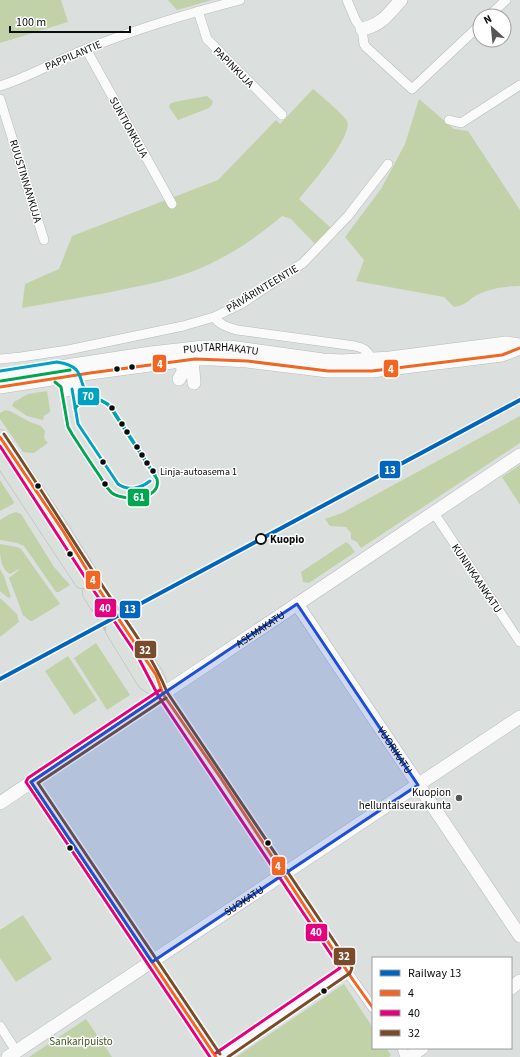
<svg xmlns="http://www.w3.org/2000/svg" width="520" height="1057" font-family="'Source Sans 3',sans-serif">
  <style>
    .green { fill: #c1d2a9 }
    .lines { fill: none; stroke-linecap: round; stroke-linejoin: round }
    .primary-tunnel { stroke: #bcc0be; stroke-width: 15; stroke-dasharray: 15 8; stroke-linecap: butt }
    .street-casing { stroke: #b8bbba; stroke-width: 10 }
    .secondary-casing { stroke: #b8bbba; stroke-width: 14 }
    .primary-casing { stroke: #b8bab9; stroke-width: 16 }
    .street { stroke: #fafafa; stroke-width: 9 }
    .secondary { stroke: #fafafa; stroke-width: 13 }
    .primary { stroke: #dae0db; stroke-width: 15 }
    .bus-1-casing { stroke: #fff; stroke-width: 6 }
    .bus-2-casing { stroke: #fff; stroke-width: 6 }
    .bus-3-casing { stroke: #fff; stroke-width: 6 }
    .bus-4-casing { stroke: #fff; stroke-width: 6 }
    .bus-5-casing { stroke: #fff; stroke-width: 6 }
    .bus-1 { stroke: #f26522; stroke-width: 3 }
    .bus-2 { stroke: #e5007d; stroke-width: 3 }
    .bus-3 { stroke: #7a4b2a; stroke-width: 3 }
    .bus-4 { stroke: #00a651; stroke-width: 3 }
    .bus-5 { stroke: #01a1c4; stroke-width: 3 }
    .rail-1-casing { stroke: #fff; stroke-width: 7 }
    .rail-1 { stroke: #0065bd; stroke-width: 4 }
    .marked { fill: #1d4ed8; fill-opacity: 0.2; stroke: #1d4ed8; stroke-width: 3; stroke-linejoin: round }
    .bus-dot { fill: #0b0d0c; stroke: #fff; stroke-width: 1.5 }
    .stop-dot { fill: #fff; stroke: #0b0d0c; stroke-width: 2 }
    .poi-dot { fill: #545655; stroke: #fff; stroke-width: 1.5 }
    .labels { text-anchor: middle; stroke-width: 3; stroke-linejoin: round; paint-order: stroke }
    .bus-label { font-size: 10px; fill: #0b0d0c; stroke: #fff; text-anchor: start }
    .street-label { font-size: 11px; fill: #0b0d0c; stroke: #fff }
    .stop-label { font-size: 11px; font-weight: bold; fill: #0b0d0c; stroke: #fff; text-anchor: start }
    .poi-label { font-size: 11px; fill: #0b0d0c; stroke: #fff; text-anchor: end }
    .park-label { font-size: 11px; fill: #3e521b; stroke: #fff }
    .line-badge { stroke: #fff; stroke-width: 1.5 }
    .badge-label { font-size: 11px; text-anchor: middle; font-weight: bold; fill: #fff }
  </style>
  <rect width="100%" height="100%" fill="#dbdfdd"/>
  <path class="green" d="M0 0H61L68 22 0 43Z
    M168 0H212L177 10Z
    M313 89C320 95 344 115 347 121 354 135 309 187 299 199L331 228 315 244 291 219 282 216C255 239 225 259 191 272 164 282 135 287 106 293 78 298 50 303 22 308L25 284 59 269 72 236 218 180 276 120 280 124Z
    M207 96 213 101 212 105 209 108 178 120 169 107 170 104 174 102Z
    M419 99 454 129 468 131 520 210V286C507 286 491 288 479 294 468 299 468 305 454 307L444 297 356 281 364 260 345 237 381 189 405 144Z
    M47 391 50 410V412L44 416 43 420 27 416 12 406 14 402 28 394Z
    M5 410 10 411 30 422 41 426 45 431 44 438 48 443 34 453 23 452 0 419V413Z
    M520 416V443L361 548 357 542 351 539V533L346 527 330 526 325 519 342 513Z
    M520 465V505L502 477Z
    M0 480 14 502 13 504 0 511Z
    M16 512 21 514 54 567 70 585 59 592H56L24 546 17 543 0 540V520L10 514Z
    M346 542 350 545 355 552 309 583 303 582 301 572Z
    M0 544 17 547 21 549 60 604 32 621H30L23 615 9 578 19 570V569L10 574C0 568 0 555 0 544Z
    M0 569 4 576 11 597 8 598 0 591Z
    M0 598 17 614 19 622 0 637Z
    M96 643 130 695 107 710 74 658Z
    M68 656 97 700 74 715 45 671Z
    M23 915 52 959 16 982 0 958V930Z
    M344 984 373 1028V1048H386L391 1055 389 1057H236Z
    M86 1019 112 1057H29Z"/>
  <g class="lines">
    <path class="primary-tunnel" d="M103 595 122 625
      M96 603 113 630"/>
    <g class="street-casing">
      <path id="street" d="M347 0 356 21 362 29 364 44 366 47 412 89 480 25
        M198 11 207 39 282 115
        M489 16 506 0
        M86 49 172 204
        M0 86C29 77 56 61 84 50 136 29 186 14 240 0
        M0 99 44 240
        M449 120 461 123 520 85
        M214 317C220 325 227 327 237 330L355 346C363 348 368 350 371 359
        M0 359 21 357 68 350 183 326 214 317 241 304 303 263 348 216 388 164
        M434 513 520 642
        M163 694 220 777 353 980 373 1008
        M31 782 216 1057
        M0 1026 16 1051
        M402 1048 405 1057
        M219 1057 347 969"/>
    </g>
    <g class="secondary-casing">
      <g id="secondary">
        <path d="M362 29C382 25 388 14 401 0"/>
        <path d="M186 353 192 359 194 383"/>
        <path d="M69 370 76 377 78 388"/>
        <path id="s1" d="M0 376 151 353 204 347H230L323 360 342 361 390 358 506 343 520 345"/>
        <path d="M58 378 65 383 67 390"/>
        <path d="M179 379 183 372 182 361 187 355"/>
        <path d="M0 387 90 373 195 359H214L247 361 328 371H372L502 355 520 348"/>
        <path id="s2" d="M297 604 520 936"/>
        <path id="s3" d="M0 803 520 455"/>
        <path d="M511 988 520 981"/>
        <path id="s4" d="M8 1057 520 717"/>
        <path d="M409 1057 422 1048"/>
      </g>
    </g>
    <g class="primary-casing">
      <path id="primary" d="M0 437 63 531 93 579
        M0 457 82 581
        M90 593 96 603
        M122 625 156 675 163 694
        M113 630 145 682 163 694"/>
    </g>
    <use href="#street" class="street"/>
    <use href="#secondary" class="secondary"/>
    <use href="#primary" class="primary"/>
    <g class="bus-1-casing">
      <path id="bus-1" d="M0 387 90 373 195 359 247 361 328 371H372L502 355 520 348
        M0 437 63 531 98 588 156 675 163 694 220 777 353 980 373 1008
        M163 694 31 782 216 1057"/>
    </g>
    <g class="bus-2-casing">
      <path id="bus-2" d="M0 446 94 591 137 655 159 697 340 968 216 1053
        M160 690 28 778 26 782 210 1057"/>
    </g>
    <g class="bus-3-casing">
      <path id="bus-3" d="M4 434C38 484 69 535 102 585 125 620 151 653 167 692L352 968 350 973 228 1057
        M166 698 38 783 220 1054"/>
    </g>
    <g class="bus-4-casing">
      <path id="bus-4" d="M1 381 70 370
        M55 382 61 387 68 427 72 434C81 448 90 462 99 475 103 481 107 489 112 493 125 502 162 500 157 479L108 404C96 397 85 398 75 408"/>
    </g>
    <g class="bus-5-casing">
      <path id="bus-5" d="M0 371 57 362C89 367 75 382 91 400H101L111 407 155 475
        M72 389 78 424 118 484C128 491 140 489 150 481"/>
    </g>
    <use href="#bus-1" class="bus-1"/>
    <use href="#bus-2" class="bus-2"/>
    <use href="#bus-3" class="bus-3"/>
    <use href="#bus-4" class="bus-4"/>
    <use href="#bus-5" class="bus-5"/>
    <g class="rail-1-casing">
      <path id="rail-1" d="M0 679 520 400"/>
    </g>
    <use href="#rail-1" class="rail-1"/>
  </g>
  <path class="marked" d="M297 604 418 785 152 962 31 782Z"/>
  <g class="bus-dot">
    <circle cx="132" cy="367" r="3.5"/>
    <circle cx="117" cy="369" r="3.5"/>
    <circle cx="112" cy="408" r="3.5"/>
    <circle cx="122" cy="424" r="3.5"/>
    <circle cx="127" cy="432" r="3.5"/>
    <circle cx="137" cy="447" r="3.5"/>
    <circle cx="142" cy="455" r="3.5"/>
    <circle cx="103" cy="462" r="3.5"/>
    <circle cx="147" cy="463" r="3.5"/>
    <circle cx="153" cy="471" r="3.5"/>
    <circle cx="105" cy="484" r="3.5"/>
    <circle cx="38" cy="486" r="3.5"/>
    <circle cx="70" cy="554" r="3.5"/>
    <circle cx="268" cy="843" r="3.5"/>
    <circle cx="70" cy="848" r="3.5"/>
    <circle cx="324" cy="991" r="3.5"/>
  </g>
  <circle class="stop-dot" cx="261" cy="539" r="5"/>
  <circle class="poi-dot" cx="459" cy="798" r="4"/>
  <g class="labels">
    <g class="bus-label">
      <text x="160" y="475">Linja-autoasema 1</text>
    </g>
    <g class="street-label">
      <text transform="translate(73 55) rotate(-23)" y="4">PAPPILANTIE</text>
      <text transform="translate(234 67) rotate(45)" y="4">PAPINKUJA</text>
      <text transform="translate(129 127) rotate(61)" y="4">SUNTIONKUJA</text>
      <text transform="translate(26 181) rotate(73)" y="4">RUUSTINNANKUJA</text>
      <text transform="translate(262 288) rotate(-31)" y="4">PÄIVÄRINTEENTIE</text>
      <text dy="4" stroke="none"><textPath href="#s1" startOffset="223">PUUTARHAKATU</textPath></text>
      <text transform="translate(477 578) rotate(56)" y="4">KUNINKAANKATU</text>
      <text dy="4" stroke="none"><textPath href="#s3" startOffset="313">ASEMAKATU</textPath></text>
      <text dy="4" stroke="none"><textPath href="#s2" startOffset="176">VUORIKATU</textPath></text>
      <text dy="4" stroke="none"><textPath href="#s4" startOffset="283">SUOKATU</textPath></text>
    </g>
    <g class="stop-label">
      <text x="270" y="543">Kuopio</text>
    </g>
    <g class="poi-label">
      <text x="451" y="796">Kuopion<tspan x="451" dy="13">helluntaiseurakunta</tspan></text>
    </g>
    <g class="park-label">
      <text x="81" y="1045">Sankaripuisto</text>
    </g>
  </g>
  <g class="line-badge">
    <rect x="152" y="354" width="15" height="19" rx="4" fill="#f26522"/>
    <rect x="383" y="359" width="16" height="19" rx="4" fill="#f26522"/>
    <rect x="77" y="387" width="23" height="19" rx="4" fill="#01a1c4"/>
    <rect x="379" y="460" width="22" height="19" rx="4" fill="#0065bd"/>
    <rect x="127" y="488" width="23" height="19" rx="4" fill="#00a651"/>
    <rect x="85" y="570" width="16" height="20" rx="4" fill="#f26522"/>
    <rect x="94" y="598" width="23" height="20" rx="4" fill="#e5007d"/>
    <rect x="119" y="600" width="22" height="19" rx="4" fill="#0065bd"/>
    <rect x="134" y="640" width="23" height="19" rx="4" fill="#7a4b2a"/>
    <rect x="271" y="856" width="15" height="20" rx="4" fill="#f26522"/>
    <rect x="305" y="923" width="23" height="19" rx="4" fill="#e5007d"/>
    <rect x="333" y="947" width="23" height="19" rx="4" fill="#7a4b2a"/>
  </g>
  <g class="badge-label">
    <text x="160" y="368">4</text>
    <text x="391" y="373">4</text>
    <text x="88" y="400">70</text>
    <text x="390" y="474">13</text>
    <text x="139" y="501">61</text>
    <text x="93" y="584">4</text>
    <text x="105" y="612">40</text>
    <text x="130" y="613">13</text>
    <text x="145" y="654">32</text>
    <text x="278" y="870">4</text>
    <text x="316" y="936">40</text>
    <text x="344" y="960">32</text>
  </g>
  <rect x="372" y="957" width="140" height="92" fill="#ffffff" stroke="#9d9e9e"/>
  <rect x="380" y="970" width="20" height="6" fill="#0065bd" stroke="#9d9e9e"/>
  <text x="408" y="977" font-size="12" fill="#0b0d0c">Railway 13</text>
  <rect x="380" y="990" width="20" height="6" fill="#f26522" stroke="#9d9e9e"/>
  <text x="408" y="997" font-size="12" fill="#0b0d0c">4</text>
  <rect x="380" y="1010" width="20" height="6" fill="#e5007d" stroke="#9d9e9e"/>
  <text x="408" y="1017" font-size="12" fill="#0b0d0c">40</text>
  <rect x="380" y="1030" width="20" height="6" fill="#7a4b2a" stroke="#9d9e9e"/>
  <text x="408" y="1037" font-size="12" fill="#0b0d0c">32</text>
  <g transform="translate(492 28) rotate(333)"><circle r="19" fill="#ffffff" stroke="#9d9e9e"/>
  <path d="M0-3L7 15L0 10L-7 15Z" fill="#545655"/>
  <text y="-6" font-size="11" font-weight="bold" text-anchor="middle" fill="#0b0d0c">N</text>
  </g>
  <path d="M10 26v6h120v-6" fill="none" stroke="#0b0d0c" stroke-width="2"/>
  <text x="16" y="26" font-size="12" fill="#0b0d0c" stroke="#ffffff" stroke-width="3" paint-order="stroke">100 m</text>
</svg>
